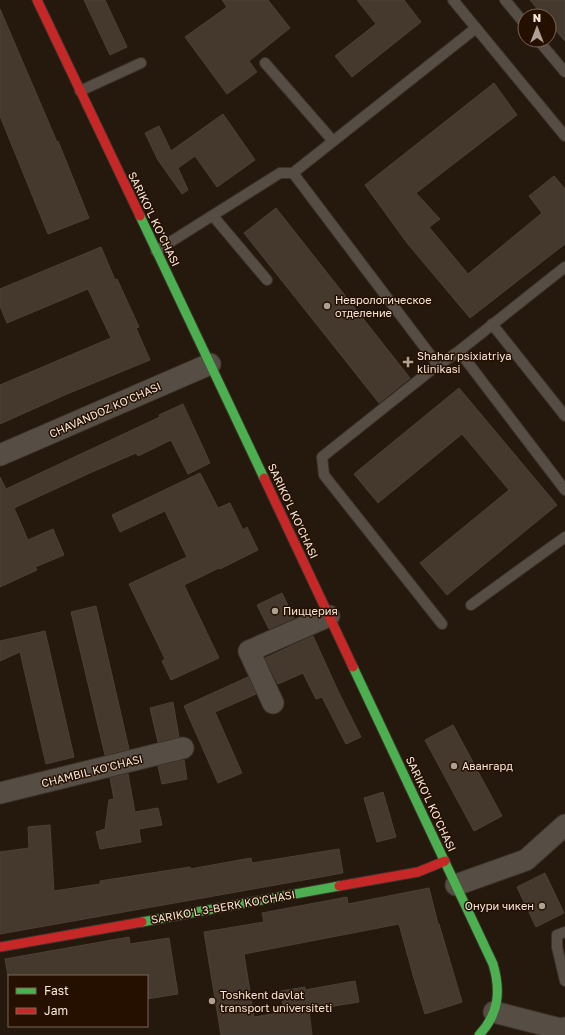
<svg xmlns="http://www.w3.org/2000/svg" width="565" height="1035" font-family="'Golos Text',sans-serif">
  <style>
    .building { fill: #45382c; stroke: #4b4137 }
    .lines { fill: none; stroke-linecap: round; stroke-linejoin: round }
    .lane-casing { stroke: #3d332b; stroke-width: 12 }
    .street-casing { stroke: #3d332b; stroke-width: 23 }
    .fast-casing { stroke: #3d332b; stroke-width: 11 }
    .jam-casing { stroke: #3d332b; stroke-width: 11 }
    .lane { stroke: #564d45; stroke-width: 10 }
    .street { stroke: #564d45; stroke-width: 21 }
    .fast { stroke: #4caf50; stroke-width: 9 }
    .jam { stroke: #c62828; stroke-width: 9 }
    .poi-dot { fill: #aea093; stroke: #251000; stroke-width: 1.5 }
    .labels { text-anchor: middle; stroke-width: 3; stroke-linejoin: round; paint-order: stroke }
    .street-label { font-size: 11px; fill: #f8e8db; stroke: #251000 }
    .poi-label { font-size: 11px; fill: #f8e8db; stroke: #251000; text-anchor: start }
  </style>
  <rect width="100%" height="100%" fill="#25190e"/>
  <path class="building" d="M84 0H105L127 47 110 55Z
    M222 0H268L290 28 249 61 257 72 227 94 185 37 227 7Z
    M357 0H404L421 22 352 77 335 56 376 24Z
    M530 0H565V41L549 23V16H543Z
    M0 9 57 142 58 141 89 218 48 234 0 116Z
    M494 83 517 115 416 193 440 219 429 227 468 274 542 213 529 196 554 176 565 189V244L470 318 407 243 365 185Z
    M223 114 255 160 217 187 195 156 178 168 188 190 182 194 158 160 145 133 159 126 171 151Z
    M276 208 410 378 379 403 244 233Z
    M101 247 115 280 117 279 139 327 136 328 150 360 67 394 0 424V385L111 338 88 289 7 323 0 306V289Z
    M459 388 557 505 447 595 420 563 509 490 462 434 378 503 354 474Z
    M183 404 210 463 188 474 171 440 138 456 136 453 92 472 14 508 28 540 53 529 64 555 35 567 37 570 0 587V477L6 489 160 417 159 415Z
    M200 473 218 508 230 503 243 530 247 527 258 550 220 569 219 568 184 585 219 658 171 680 162 661 165 659 129 584 187 557 165 511 120 532 112 515Z
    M282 593 294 618 269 629 257 605Z
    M96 606 129 749 105 755 71 612Z
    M45 631 74 757 46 764 20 652 0 661V641Z
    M313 636 339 693 361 737 346 744 322 697 316 699 303 673 278 684 265 658Z
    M248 677 256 694 215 712 242 773 218 783 184 706Z
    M173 702 179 737 158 742 150 708Z
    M453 725 502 816 474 831 425 740Z
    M184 760 187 779 162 784 158 766Z
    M128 774 135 812 158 808 162 825 139 829 141 842 100 849 96 832 105 829 109 800 114 799 110 778Z
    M383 792 396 837 377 842 364 798Z
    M50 825 54 891 100 884V881L190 867V869L251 858 252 863 339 849 343 873 0 934V852L29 848 28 827Z
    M545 873 564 913 536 927 517 887Z
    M429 888 438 924H439L462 1002 425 1014 413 975 399 924 244 954 254 1017 284 1012 281 991 305 987V990L355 981 359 1002 309 1010 312 1035H221L204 932 264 922 262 913 347 897 348 904Z
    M129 937 130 944 169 938 178 994 147 999V976H8L5 959Z"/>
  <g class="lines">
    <g class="lane-casing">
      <path id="lane" d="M453 0 476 28
        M505 0 525 24
        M538 40 565 72
        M265 63 333 141
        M80 91 141 63
        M293 173 476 28 565 136
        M213 216 267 280
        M156 251 280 173H293L438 365
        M492 324 565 416
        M459 351 565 490
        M471 605 565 537
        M442 624 324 475 322 457 430 371 459 351 565 267
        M565 932 557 935V947L565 981"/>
    </g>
    <g class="street-casing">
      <path id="street" d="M0 455 210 364
        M273 703 249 651 329 616
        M0 793 183 748
        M456 885 526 860 565 825
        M494 1012 560 1029 565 1028"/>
    </g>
    <g class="fast-casing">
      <path id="fast" d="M140 216 264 478
        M353 667 493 964C501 991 499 1014 479 1035
        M142 922 339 886"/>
    </g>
    <g class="jam-casing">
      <path id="jam" d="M37 0 140 216
        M264 478 353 667
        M339 886 418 872 445 861
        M0 947 142 922"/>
    </g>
    <use href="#lane" class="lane"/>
    <use href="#street" class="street"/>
    <use href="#fast" class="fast"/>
    <use href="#jam" class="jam"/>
  </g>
  <g class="poi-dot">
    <circle cx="327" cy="306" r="4"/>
    <path d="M406 356h4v4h4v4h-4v4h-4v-4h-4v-4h4z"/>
    <circle cx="275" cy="611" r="4"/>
    <circle cx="454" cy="766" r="4"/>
    <circle cx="542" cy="906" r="4"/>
    <circle cx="212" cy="1001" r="4"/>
  </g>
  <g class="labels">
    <g class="street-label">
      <text transform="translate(154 219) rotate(64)" y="4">SARIKO'L KO'CHASI</text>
      <text transform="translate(105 410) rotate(-24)" y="4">CHAVANDOZ KO'CHASI</text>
      <text transform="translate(293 511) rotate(65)" y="4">SARIKO'L KO'CHASI</text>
      <text transform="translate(92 771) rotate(-14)" y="4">CHAMBIL KO'CHASI</text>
      <text transform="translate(431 804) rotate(65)" y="4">SARIKO'L KO'CHASI</text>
      <text transform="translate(223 907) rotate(-10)" y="4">SARIKO'L 3-BERK KO'CHASI</text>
    </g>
    <g class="poi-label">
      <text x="335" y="304">Неврологическое<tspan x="335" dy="13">отделение</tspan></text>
      <text x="417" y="360">Shahar psixiatriya<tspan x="417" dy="13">klinikasi</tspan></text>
      <text x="283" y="615">Пиццерия</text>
      <text x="462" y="770">Авангард</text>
      <text x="534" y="910" text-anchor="end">Онури чикен</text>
      <text x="220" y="999">Toshkent davlat<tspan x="220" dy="13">transport universiteti</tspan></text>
    </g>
  </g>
  <rect x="8" y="975" width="140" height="52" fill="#251000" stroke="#796658"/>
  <rect x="16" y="988" width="20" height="6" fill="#4caf50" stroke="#796658"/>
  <text x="44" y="995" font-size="12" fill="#f8e8db">Fast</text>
  <rect x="16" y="1008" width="20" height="6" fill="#c62828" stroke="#796658"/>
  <text x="44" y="1015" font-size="12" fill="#f8e8db">Jam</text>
  <g transform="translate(537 28)"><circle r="19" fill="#251000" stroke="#796658"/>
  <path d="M0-3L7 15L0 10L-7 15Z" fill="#aea093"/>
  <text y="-6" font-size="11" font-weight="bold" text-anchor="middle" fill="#f8e8db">N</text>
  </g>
</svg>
